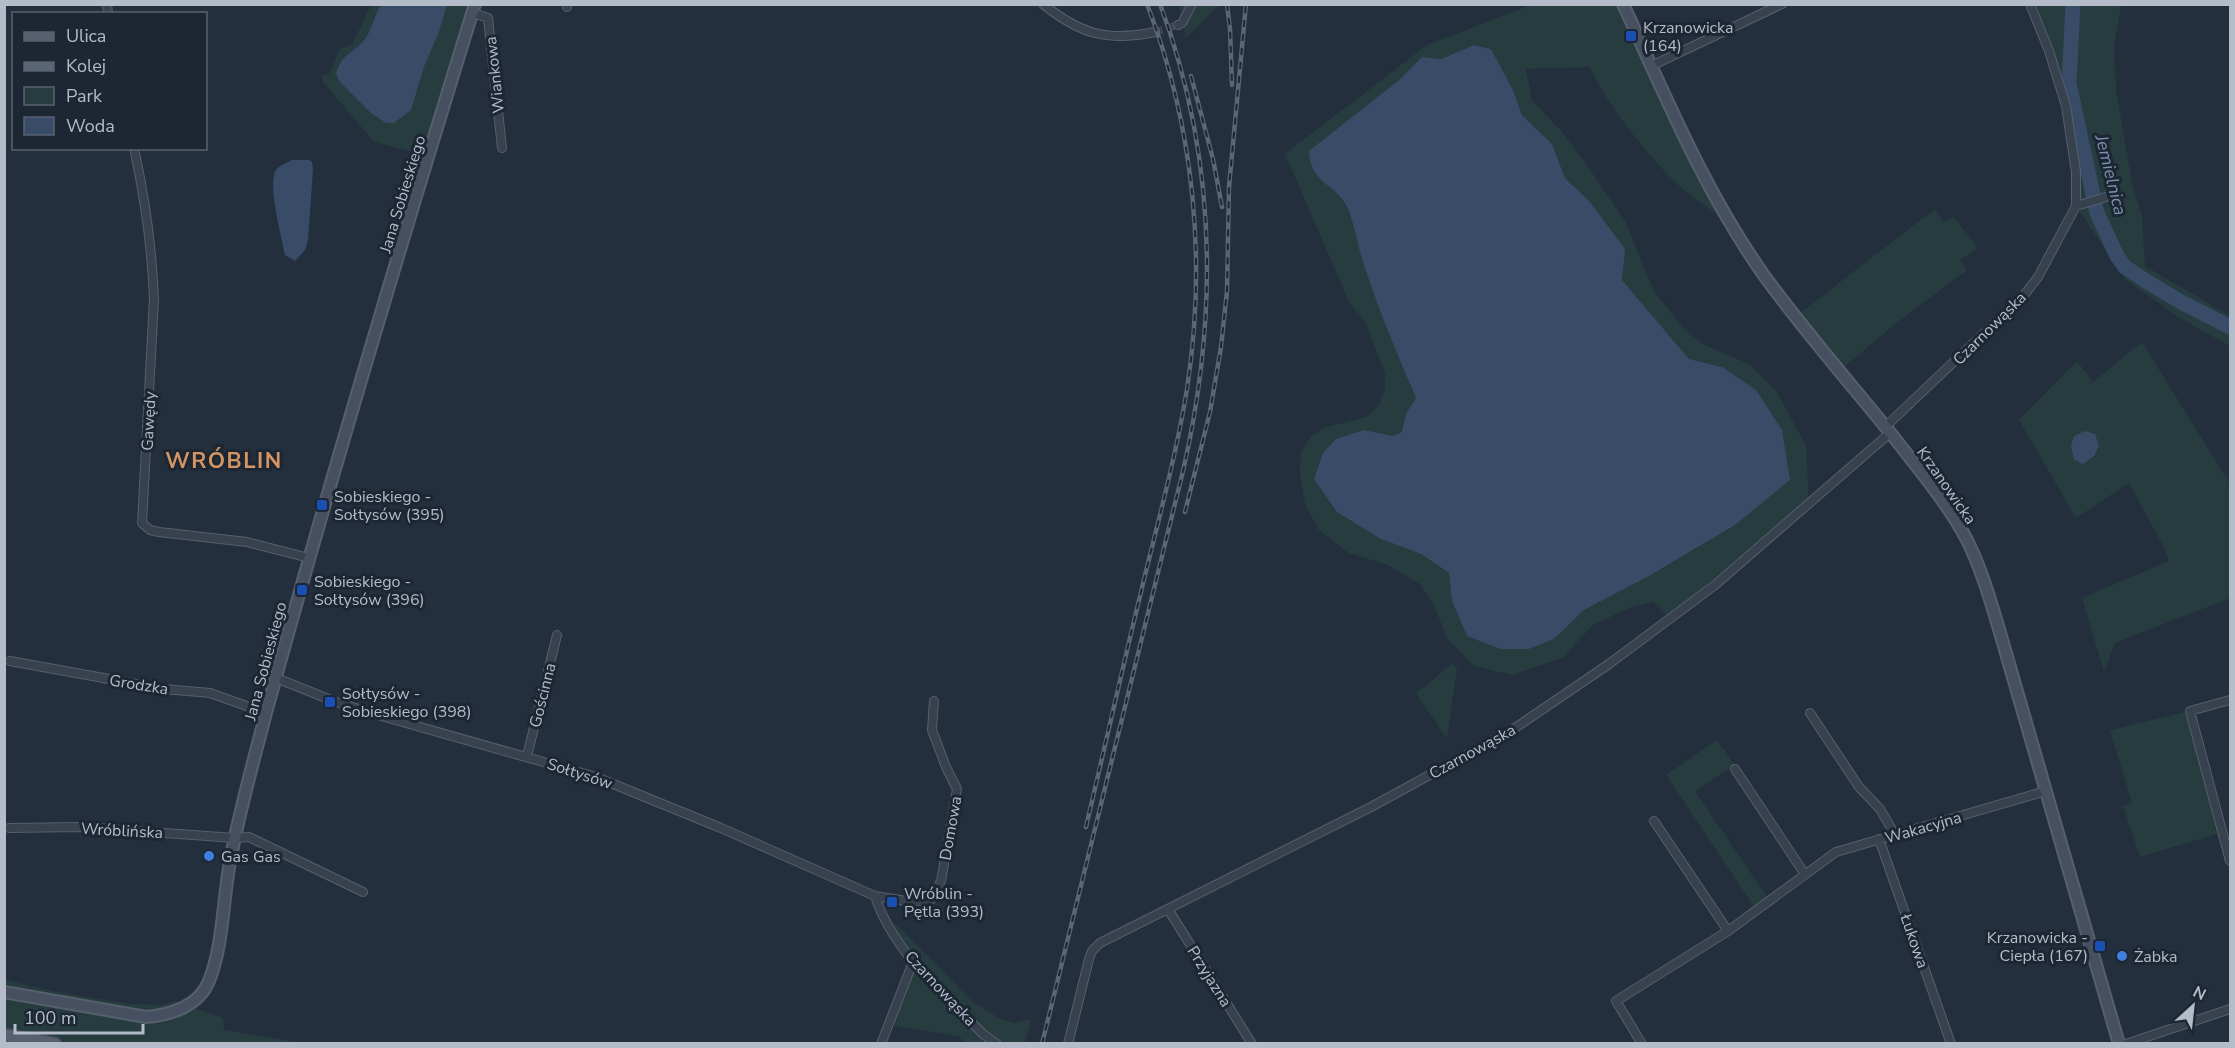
<svg xmlns="http://www.w3.org/2000/svg" width="2235" height="1048" font-family="'Nunito Sans',sans-serif">
  <style>
    .green { fill: #263c3f; fill-rule: evenodd }
    .water { fill: #394c67 }
    .lines { fill: none; stroke-linecap: round; stroke-linejoin: round }
    .river { stroke: #394c67; stroke-width: 15 }
    .street-tunnel { stroke: #3a4453; stroke-width: 8; stroke-dasharray: 8 4; stroke-linecap: butt }
    .street-casing { stroke: #565f6c; stroke-width: 10 }
    .secondary-casing { stroke: #565f6c; stroke-width: 14 }
    .primary-casing { stroke: #414a57; stroke-width: 15 }
    .street { stroke: #38414e; stroke-width: 8 }
    .secondary { stroke: #465061; stroke-width: 10 }
    .primary { stroke: #56606e; stroke-width: 12 }
    .rail-casing { stroke: #5a6575; stroke-width: 4.5 }
    .rail { stroke: #1d2633; stroke-width: 2; stroke-dasharray: 7; stroke-linecap: butt }
    .transit-dot { fill: #1a4fb4; stroke: #1d2633; stroke-width: 2 }
    .shop-dot { fill: #3f7fe0; stroke: #1d2633; stroke-width: 2 }
    .labels { text-anchor: middle; stroke-width: 6; stroke-linejoin: round; paint-order: stroke }
    .poi-label { font-size: 16px; fill: #b4bcc9; stroke: #1d2633; text-anchor: start }
    .street-label { font-size: 16px; fill: #b4bcc9; stroke: #1d2633 }
    .water-label { font-size: 18px; font-style: italic; fill: #7c92b1; stroke: #1d2633 }
    .district-label { font-size: 22px; font-weight: bold; letter-spacing: 1.5px; fill: #d59563; stroke: #1d2633 }
  </style>
  <rect width="100%" height="100%" fill="#242f3e"/>
  <path class="green" d="M371 5H381C374 15 372 31 364 40 352 56 344 50 336 73L339 81 371 113 411 109 424 67 439 32 447 5H475L429 156 374 142 323 82 322 76 329 74 339 50 353 43Z
    M1179 5H1220L1186 38Z
    M1531 5H1623L1729 221C1715 212 1699 203 1686 192 1655 165 1606 105 1590 67L1526 69 1532 100 1562 132 1582 158 1625 221 1654 291 1682 327 1702 344 1749 364 1777 392 1806 446 1809 503 1667 616 1653 602 1631 607 1593 625 1562 658 1512 675 1474 666 1447 638 1434 605 1420 584 1388 565 1349 553 1318 529 1305 504 1300 474 1301 452 1311 437 1323 428 1366 417 1379 405 1385 388V373L1365 321 1350 304 1285 154 1427 45ZM1474 45 1491 49 1513 90 1522 115 1552 144 1565 178 1589 201 1622 280 1689 359 1722 367 1790 480 1735 525 1649 576 1584 610 1554 639 1529 649H1500L1467 636 1452 601 1449 573 1421 554 1381 539 1364 430 1393 436 1403 432 1406 414 1416 398 1402 366 1363 261 1356 230 1344 202 1398 81 1422 57 1441 59Z
    M2030 5H2121L2114 46 2116 90 2132 183 2142 217 2145 266 2230 316V346L2178 317 2125 279 2076 206 2066 106Z
    M1935 209 1944 223 1954 217 1978 248 1960 260 1967 270 1899 321 1840 370 1796 316Z
    M2142 342 2230 484V598L2115 643 2104 672 2082 598 2169 561 2161 542 2129 483 2076 518 2019 420 2077 361 2093 382Z
    M1452 664 1457 667 1447 739 1416 693Z
    M2190 711 2223 832 2140 857 2123 806 2132 803 2110 730Z
    M1717 740 1735 765 1695 791 1769 900 1756 910 1666 775Z
    M882 915 900 928 973 1002 999 1018 1014 1023 1031 1019 1025 1043H964L959 1036 901 1027 889 1023 913 962Z
    M5 980 58 992 130 1004 163 1005 175 1001 223 1018 224 1030 302 1043 5 1044Z"/>
  <path class="water" d="M381 5H447L439 32 424 67 411 110 394 123H386L371 113 339 81 336 73C344 50 352 56 364 40 372 31 374 15 381 5Z
    M1474 45 1491 49 1513 90 1522 115 1552 144 1565 178 1589 201 1625 249 1622 280 1689 359 1722 367 1756 390 1782 430 1790 480 1735 525 1649 576 1584 610 1554 639 1529 649H1500L1467 636 1452 601 1449 573 1421 554 1381 539 1337 512 1314 479 1323 453 1336 439 1364 430 1393 436 1402 432 1406 414 1416 398C1397 354 1378 308 1363 262 1357 243 1355 224 1346 205 1334 182 1311 185 1309 151L1398 81 1422 57 1441 59Z
    M292 160H309L312 162 313 169 308 240 305 250 295 261 285 255C282 238 267 184 276 170 280 165 287 163 292 160Z
    M2085 431 2095 434 2099 446 2094 456 2083 464 2074 460 2071 446 2074 436Z"/>
  <g class="lines">
    <path class="river" d="M2073 4 2069 83 2097 213 2117 256 2125 267 2146 281 2181 302 2230 327"/>
    <path class="street-tunnel" d="M1155 32 1178 25"/>
    <g class="street-casing">
      <path id="street" d="M107 4 108 14
        M567 4V7
        M1043 4C1080 34 1107 42 1155 32
        M473 13 488 18 502 148
        M1178 25 1182 23 1192 4
        M1651 66 1782 4
        M134 148C145 198 152 249 154 299L142 523 150 530 159 532 247 542 309 558
        M2076 206 2116 194
        M1885 427 2025 294 2038 277 2076 206V172L2066 106 2049 51 2030 4
        M10 661 164 689 210 693 266 713
        M276 678 336 702 378 715 596 777 721 828 875 896 912 902 931 900 941 881 957 789 946 767 932 730 934 701
        M2230 700 2190 711 2230 861
        M1810 713 1859 787 1880 809 1895 835
        M527 756 557 635
        M1735 769 1804 873
        M1654 821 1728 931
        M9 828 80 827 235 838 249 837 363 892
        M1879 839 1951 1044
        M875 896C893 952 943 993 983 1034L997 1044
        M1168 909 1252 1044
        M881 1044 913 962
        M1068 1044 1089 959 1092 951 1100 943 1371 807 1512 730 1609 664 1715 585 1890 433
        M1642 1044 1616 1001 1728 931 1836 852 2046 791
        M2126 1044 2230 1009"/>
    </g>
    <g class="secondary-casing">
      <path id="secondary" d="M1623 4C1666 97 1704 190 1763 274 1804 331 1852 385 1896 440 1921 472 1948 504 1967 540 1981 568 1990 599 1999 629L2119 1044
        M4 992 146 1017C171 1015 199 1006 209 981 223 947 223 899 230 862 239 812 253 763 266 713 331 476 402 240 475 4"/>
    </g>
    <g class="primary-casing">
      <path id="primary" d="M4 1035 55 1044"/>
    </g>
    <use href="#street" class="street"/>
    <use href="#secondary" class="secondary"/>
    <use href="#primary" class="primary"/>
    <g class="rail-casing">
      <path id="rail" d="M1227 4 1230 29 1232 85
        M1191 76 1213 159 1222 207
        M1185 512 1210 412 1221 347 1227 291 1229 187 1246 4
        M1086 827C1104 748 1122 670 1141 592 1157 525 1176 457 1187 389 1207 260 1194 126 1147 4
        M1042 1044 1183 471C1219 314 1217 157 1160 4"/>
    </g>
    <use href="#rail" class="rail"/>
  </g>
  <g class="transit-dot">
    <rect x="1625" y="30" width="12" height="12" rx="3"/>
    <rect x="316" y="499" width="12" height="12" rx="3"/>
    <rect x="296" y="584" width="12" height="12" rx="3"/>
    <rect x="324" y="696" width="12" height="12" rx="3"/>
    <rect x="886" y="896" width="12" height="12" rx="3"/>
    <rect x="2094" y="940" width="12" height="12" rx="3"/>
  </g>
  <g class="shop-dot">
    <circle cx="209" cy="856" r="6"/>
    <circle cx="2122" cy="956" r="6"/>
  </g>
  <g class="labels">
    <g class="poi-label">
      <text x="1643" y="33">Krzanowicka<tspan x="1643" dy="18">(164)</tspan></text>
      <text x="334" y="502">Sobieskiego -<tspan x="334" dy="18">Sołtysów (395)</tspan></text>
      <text x="314" y="587">Sobieskiego -<tspan x="314" dy="18">Sołtysów (396)</tspan></text>
      <text x="342" y="699">Sołtysów -<tspan x="342" dy="18">Sobieskiego (398)</tspan></text>
      <text x="221" y="862">Gas Gas</text>
      <text x="904" y="899">Wróblin -<tspan x="904" dy="18">Pętla (393)</tspan></text>
      <text x="2088" y="943" text-anchor="end">Krzanowicka -<tspan x="2088" dy="18">Ciepła (167)</tspan></text>
      <text x="2134" y="962">Żabka</text>
    </g>
    <g class="street-label">
      <text transform="translate(494 75) rotate(-96)" y="6">Wiankowa</text>
      <text transform="translate(402 194) rotate(-73)" y="6">Jana Sobieskiego</text>
      <text transform="translate(1989 328) rotate(-45)" y="6">Czarnowąska</text>
      <text transform="translate(148 421) rotate(-87)" y="6">Gawędy</text>
      <text transform="translate(1947 485) rotate(55)" y="6">Krzanowicka</text>
      <text transform="translate(265 661) rotate(-75)" y="6">Jana Sobieskiego</text>
      <text transform="translate(139 684) rotate(9)" y="6">Grodzka</text>
      <text transform="translate(542 695) rotate(-76)" y="6">Gościnna</text>
      <text transform="translate(1472 751) rotate(-29)" y="6">Czarnowąska</text>
      <text transform="translate(580 773) rotate(18)" y="6">Sołtysów</text>
      <text transform="translate(1923 827) rotate(-16)" y="6">Wakacyjna</text>
      <text transform="translate(950 828) rotate(-80)" y="6">Domowa</text>
      <text transform="translate(122 830) rotate(3)" y="6">Wróblińska</text>
      <text transform="translate(1915 941) rotate(71)" y="6">Łukowa</text>
      <text transform="translate(1210 976) rotate(58)" y="6">Przyjazna</text>
      <text transform="translate(941 988) rotate(47)" y="6">Czarnowąska</text>
    </g>
    <g class="water-label">
      <text transform="translate(2111 175) rotate(76)" y="6">Jemielnica</text>
    </g>
    <g class="district-label">
      <text x="224" y="468">WRÓBLIN</text>
    </g>
  </g>
  <rect width="2235" height="1048" fill="none" stroke="#b4bcc9" stroke-width="12"/>
  <rect x="12" y="12" width="195" height="138" fill="#1d2633" stroke="#59626f" stroke-width="1.5"/>
  <rect x="24" y="32" width="30" height="9" fill="#56606e" stroke="#59626f" stroke-width="1.5"/>
  <text x="66" y="42" font-size="18" fill="#b4bcc9">Ulica</text>
  <rect x="24" y="62" width="30" height="9" fill="#5a6575" stroke="#59626f" stroke-width="1.5"/>
  <text x="66" y="72" font-size="18" fill="#b4bcc9">Kolej</text>
  <rect x="24" y="87" width="30" height="18" fill="#263c3f" stroke="#59626f" stroke-width="1.5"/>
  <text x="66" y="102" font-size="18" fill="#b4bcc9">Park</text>
  <rect x="24" y="117" width="30" height="18" fill="#394c67" stroke="#59626f" stroke-width="1.5"/>
  <text x="66" y="132" font-size="18" fill="#b4bcc9">Woda</text>
  <g transform="translate(2193 1006) rotate(27)" stroke="#1d2633" stroke-width="4.5" paint-order="stroke">
  <path d="M0-4.5L10 22L0 15L-10 22Z" fill="#b4bcc9"/>
  <text y="-9" font-size="16" font-weight="bold" text-anchor="middle" fill="#b4bcc9">N</text>
  </g>
  <path d="M15 1024v9h128v-9" fill="none" stroke="#b4bcc9" stroke-width="3"/>
  <text x="24" y="1024" font-size="18" fill="#b4bcc9" stroke="#1d2633" stroke-width="4.5" paint-order="stroke">100 m</text>
</svg>
